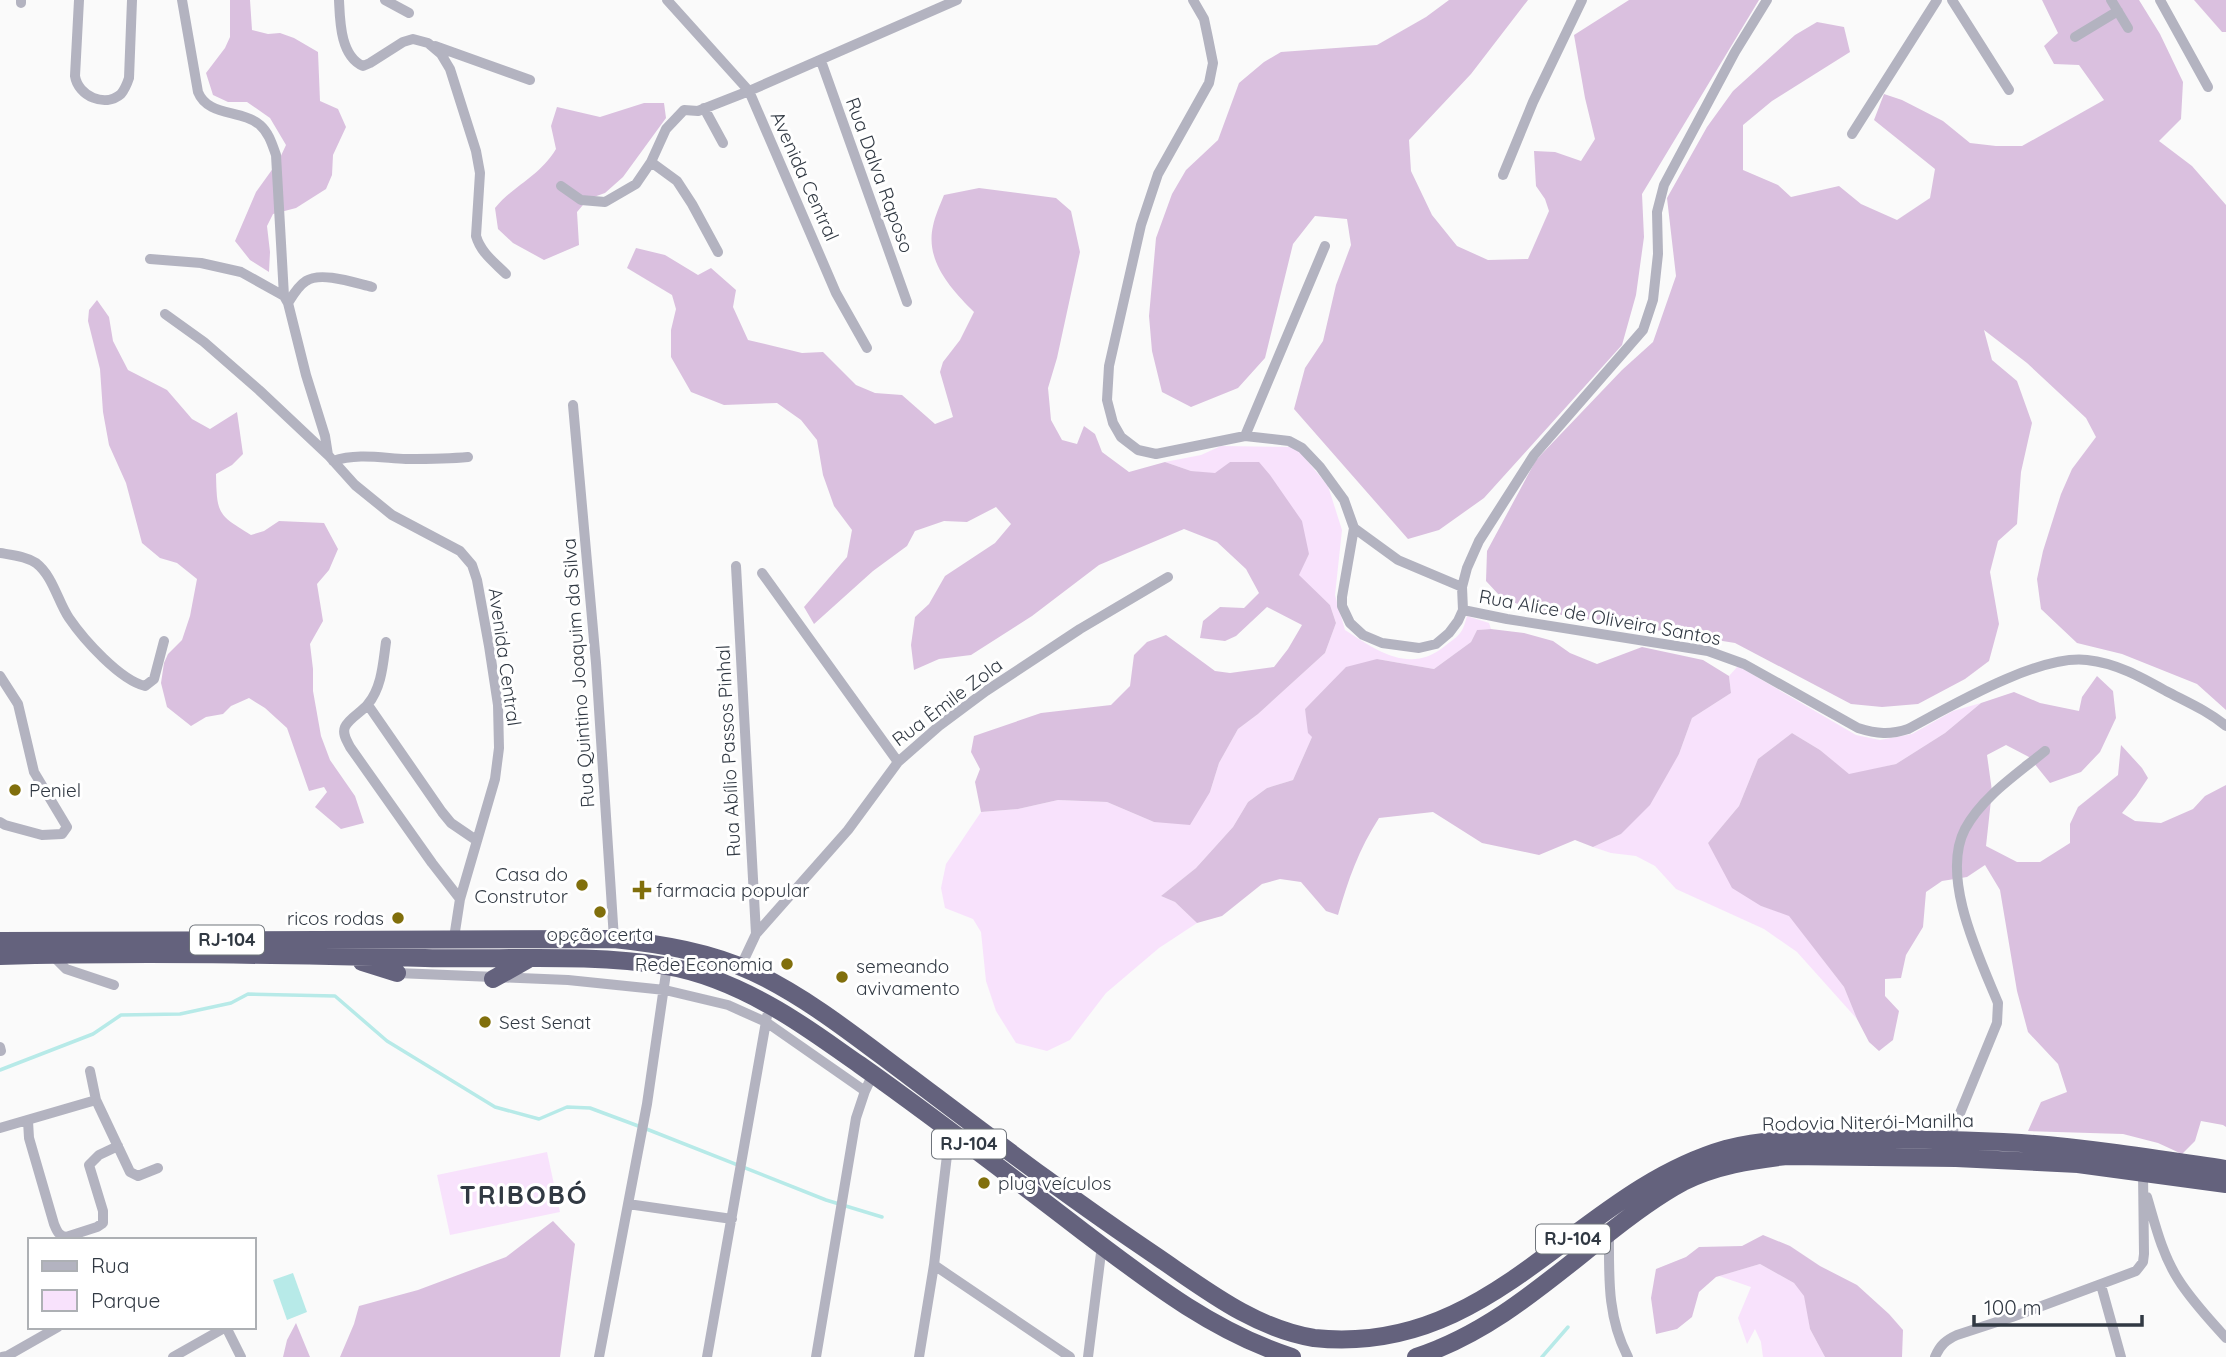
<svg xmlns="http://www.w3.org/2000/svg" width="2226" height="1357" font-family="Quicksand,sans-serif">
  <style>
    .green { fill: #f8e2fc }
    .forest { fill: #dac0df }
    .water { fill: #b7eae8 }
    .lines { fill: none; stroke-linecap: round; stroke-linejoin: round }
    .stream { stroke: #b7eae8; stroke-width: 3.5 }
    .street { stroke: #b3b3c0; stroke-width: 10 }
    .highway { stroke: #64627d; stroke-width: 18 }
    .poi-dot { fill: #816f0c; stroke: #fff; stroke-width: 2.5 }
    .labels { text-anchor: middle; stroke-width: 6; stroke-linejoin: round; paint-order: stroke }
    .shield { fill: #fff; stroke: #6f747b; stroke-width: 2 }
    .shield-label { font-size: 18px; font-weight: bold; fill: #313943 }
    .street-label { font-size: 19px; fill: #313943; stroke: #fff }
    .poi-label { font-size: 19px; fill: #313943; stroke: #fff; text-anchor: start }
    .district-label { font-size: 26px; font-weight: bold; letter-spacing: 2px; fill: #313943; stroke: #fff }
  </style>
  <rect width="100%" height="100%" fill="#fafafa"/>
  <path class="green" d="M1221 446 1296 447 1328 486 1342 530 1335 595 1345 630C1376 650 1410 675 1445 646 1459 635 1462 635 1467 616L1489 623 1491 629 1477 630 1471 642 1434 669 1377 659 1326 688 1305 709 1312 737 1293 780 1267 788 1248 802 1233 827 1196 868 1161 896 1175 902 1197 923 1159 948 1106 993 1070 1040 1047 1051 1016 1043 996 1011 986 981 981 932 973 919 945 908 941 888 946 864 981 812 1018 809 1058 800 1107 802 1154 822 1210 792 1219 763 1238 729 1258 714 1325 653 1336 623 1330 605 1298 575 1309 554 1230 462 1215 474 1191 471 1165 462 1201 455Z
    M1738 666 1856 735 1880 740 1912 734 1953 711 1981 703 1945 733 1896 764 1849 775 1820 750 1792 733 1758 759 1739 806 1708 843 1761 906 1789 915 1844 987 1857 1019 1797 952 1764 929 1676 889 1655 866 1636 856 1611 853 1593 847 1621 834 1679 754 1692 718 1731 693 1729 676Z
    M547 1152 560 1212 450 1235 437 1175Z
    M1760 1264 1794 1283 1805 1296 1810 1329 1825 1357H1763L1761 1342 1755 1329 1747 1344 1738 1318 1751 1287 1719 1276Z"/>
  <path class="forest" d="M230 0H250L252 30 268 34 280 33 294 38 318 52 320 101 338 109 346 127 333 155 332 175 326 189 296 208 273 214 267 226 270 252 269 272 250 260 235 241 256 192 279 160 286 145 270 118 247 102H228L213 95 206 73 225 48 230 37Z
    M1449 0H1528L1471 74 1409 140 1411 171 1432 215 1457 246 1488 260 1528 259 1549 211 1545 199 1536 186 1534 151 1555 152 1581 161 1595 139 1585 98 1574 35 1629 0H1759L1642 194 1644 237 1636 295 1622 345 1484 498 1439 530 1408 539 1294 409 1305 368 1323 341 1336 285 1351 245 1347 219 1315 216 1293 244 1265 358 1238 388 1191 407 1162 392 1152 351 1149 316 1156 238 1172 194 1186 170 1218 140 1239 83 1264 62 1281 52 1377 45 1426 17Z
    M2042 0H2139L2160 34 2183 82 2181 119 2159 141 2192 166 2226 205V710L2197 684 2122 654 2077 643 2041 609 2037 579 2043 551 2061 494 2072 469 2096 437 2086 418 2027 363 1984 330 1992 360 2017 381 2032 423 2021 472 2017 524 1998 541 1990 572 1999 624 1989 661 1965 679 1918 704 1882 707 1851 704 1735 643 1531 610 1500 596 1486 581 1487 551 1536 460 1622 370 1653 342 1676 276 1667 198 1707 127 1733 91 1795 35 1817 22 1844 27 1850 52 1772 101 1743 125V170L1778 185 1791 197 1839 186 1861 204 1897 220 1930 198 1935 169 1874 120 1884 94 1902 100 1943 121 1970 143 1996 146H2022L2104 100 2079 65 2054 64 2044 46 2058 33Z
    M2194 0H2226V32H2222Z
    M644 103H664L666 118 623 177 605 193 588 199 577 212 579 245 544 260 513 243 498 229 495 208C515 184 538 178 556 149L551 126 557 107 600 117Z
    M979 188 1056 198 1071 211 1080 252 1057 358 1048 388 1051 420 1062 440 1077 444 1084 426 1095 434 1102 452 1129 472 1165 462 1191 471 1215 473 1230 462H1259L1270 475 1302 521 1309 554 1299 575 1330 605 1336 623 1325 653 1258 714 1238 729 1219 763 1210 792 1190 825 1154 822 1107 802 1058 800 1018 809 981 812 975 782 980 769 971 752 974 736 1041 713 1111 705 1130 686 1134 655 1147 642 1166 635 1215 671 1230 673 1274 667 1288 649 1302 625 1267 607 1236 636 1225 641 1200 638 1203 621 1220 607 1244 608 1259 593 1246 569 1217 542 1184 529 1099 565 1032 616 971 655 939 659 914 670 911 645 915 617 929 604 945 576 995 543 1011 524 996 507 967 522 944 521 915 531 907 546 873 571 814 624 804 607 847 557 852 530 834 506 823 475 817 440 801 420 777 403 724 405 691 392 671 357V330L676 309 672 295 627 268 636 248 665 255 698 275 711 268 736 290 733 307 748 340 802 353 823 352 856 385 875 393 902 395 935 424 953 417 940 372 943 362 960 340 974 312C951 289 925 261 933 226 935 216 940 205 944 195Z
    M97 300 109 317 113 341 128 370 167 390 192 419 210 429 237 412 243 454 232 465 216 474C217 514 217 514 251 535L264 531 279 521 324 523 338 549 329 570 317 584 323 621 310 644 313 669V691L321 736 330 760 355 796 364 823 341 829 315 807 327 792 324 787 309 791 287 728 265 708 249 698 231 706 223 714 206 717 191 726 167 707 161 683 164 663 168 654 182 640 190 616 197 579 177 563 160 558 142 543 126 483 109 445 103 412 100 369 88 321 89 310Z
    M1491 629 1524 633 1553 641 1570 653 1597 664 1642 647 1703 660 1729 676 1731 693 1692 718 1679 754 1650 805 1621 834 1593 847 1575 840 1539 855 1482 843 1433 812 1379 818C1359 849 1348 880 1338 915L1326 911 1301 882 1280 879 1262 884 1222 916 1197 923 1175 902 1161 896 1196 868 1233 827 1248 802 1267 788 1293 780 1312 737 1308 733 1305 709 1346 667 1377 659 1434 669 1471 642 1477 630Z
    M2097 676 2113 691 2116 718 2100 752 2081 772 2050 783 2029 757 2006 745 1987 755 1992 791 1986 846 2017 862H2040L2070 843V824L2078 807 2118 775 2121 745 2142 768 2148 778 2136 796 2122 813 2135 821 2161 823 2193 809 2205 796 2226 785V1127L2223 1125 2201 1121 2195 1141 2182 1154 2158 1143 2123 1134 2028 1131 2041 1102 2067 1092 2058 1064 2028 1032 2017 991 2000 890 1985 865 1967 877 1942 881 1926 892 1923 927 1906 955 1901 978 1885 979V996L1899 1011 1893 1040 1879 1051 1869 1042 1857 1019 1844 987 1789 916 1761 906 1732 888 1708 843 1739 806 1758 759 1792 733 1820 750 1849 774 1896 764 1945 733 1981 703 2014 692 2040 703 2079 711 2082 697Z
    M553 1221 575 1244 560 1357H340L354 1324 359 1306 418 1290 506 1257Z
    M1763 1235 1790 1246 1820 1266 1857 1285 1889 1314 1903 1330 1902 1357H1825L1810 1329 1804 1296 1794 1283 1760 1264 1716 1277 1699 1292 1692 1317 1677 1329 1656 1334 1651 1298 1656 1269 1686 1257 1699 1247 1742 1246Z
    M296 1323 310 1357H283L287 1340Z"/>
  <path class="water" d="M293 1273 307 1312 287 1320 273 1280Z"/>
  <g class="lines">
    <path class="stream" d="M0 1070 93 1034 121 1015 180 1014 231 1003 248 994 335 996 387 1041 495 1107 539 1119 567 1107 590 1108 649 1130 826 1200 882 1217
      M1542 1357 1568 1327"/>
    <path class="street" d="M79 0 75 76C78 96 105 108 121 94 125 89 127 84 129 78L132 0
      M182 0 198 92C208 117 241 109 260 125 269 133 272 144 276 155L284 296
      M339 0C340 20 340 56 363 66L370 63 403 42 413 39 428 43 441 54 450 69 476 151 480 173 476 236C481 253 494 262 506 274
      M385 0 409 13
      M667 0 749 91 836 293 867 348
      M1193 0 1204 19 1208 38 1213 63 1209 83 1158 174 1141 225 1109 366 1107 400 1113 423 1121 437 1138 450 1156 454 1245 436 1289 441 1302 448 1320 467 1344 500 1354 528 1398 560 1462 587
      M1952 0 2009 90
      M2111 0 2128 28
      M2160 0 2208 87
      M21 3V0
      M2075 37 2118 11
      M435 46 530 80
      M821 61 907 302
      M704 108 723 143
      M1852 134 1937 0
      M651 162 677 181 692 204 718 252
      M1503 175 1533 102 1582 0
      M561 186 581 200 605 202 636 184 651 162 666 129 684 110 698 111 749 91 957 0
      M150 259 201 263 241 272 284 296 288 303 306 375 325 436 328 455
      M288 303C293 295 298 286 306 281 321 271 355 283 372 287
      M165 314 204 342 259 390 328 455 355 485 392 515 460 551 472 565 477 580 489 646 498 705 499 748 495 779 460 899 454 938
      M573 405 596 663 614 939
      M1245 436 1325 246
      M333 461C357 453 382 458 406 459 427 459 447 459 468 457
      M1354 528 1342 597V606L1350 623 1363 635 1382 643 1419 648 1436 644 1449 633 1458 621 1463 610 1462 587 1467 568 1479 541 1534 455 1643 330 1653 300 1658 254 1657 212 1664 185 1735 52 1767 0
      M0 553C12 555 25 556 36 563 53 576 58 602 69 618 84 640 120 680 145 686L154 679 164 641
      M736 566 756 934
      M762 573 898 762
      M1463 610 1507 619 1708 651 1744 664 1858 728C1877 734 1890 735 1908 729 1951 706 2039 654 2087 660 2116 663 2141 677 2166 691 2187 702 2208 711 2226 726
      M386 642C383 663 382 687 368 704 362 712 349 718 345 727 342 734 347 741 350 747L432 863 460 899
      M0 676 18 704 34 772 67 827 62 834 42 835 5 825 0 822
      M368 705 442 812 451 823 476 840
      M53 956 66 969 114 985
      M740 968 756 934 848 830 898 762 939 726 986 691 1080 629 1168 577
      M397 973 568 980 665 990 728 1005 766 1022 865 1091
      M0 1047 1 1051
      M90 1071 96 1100 130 1172 138 1176 158 1168
      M28 1121 29 1138 54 1224C57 1231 58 1235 66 1237L97 1227 103 1223V1211L89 1165 99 1155 118 1146
      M0 1128 96 1100
      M1949 1140 1997 1023 1998 1003C1979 957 1940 877 1965 829 1982 797 2017 774 2045 751
      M2147 1197C2155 1224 2162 1254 2178 1279 2191 1300 2209 1319 2226 1338
      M628 1204 732 1219
      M1609 1233C1609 1276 1607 1318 1628 1357
      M934 1265 1070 1357
      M2101 1285 2121 1357
      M226 1327 241 1357
      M2 1357 7 1356 58 1327
      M173 1357 226 1327
      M599 1357 647 1104 667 966
      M707 1357 767 1016
      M816 1357 856 1118 865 1091 873 1074
      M919 1357 934 1265 950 1130
      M1088 1357 1102 1245
      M1935 1357C1940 1345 1946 1340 1957 1335L2012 1317 2136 1271 2143 1262 2144 1254 2143 1173"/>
    <path class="highway" d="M0 941 614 939C661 944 710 952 753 972 810 999 860 1040 910 1077 991 1138 1072 1200 1156 1256 1206 1290 1254 1328 1314 1338 1494 1357 1574 1193 1726 1149 1769 1137 1816 1139 1860 1139 1914 1139 1968 1140 2021 1143 2090 1148 2158 1159 2226 1169
      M0 956C142 952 284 955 425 958 503 960 590 953 666 966 702 972 739 988 771 1006 802 1023 831 1045 860 1065 935 1118 1008 1174 1081 1230 1147 1280 1213 1332 1292 1357
      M362 962 397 973
      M493 979 527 960
      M1416 1357C1487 1334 1542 1286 1600 1240 1626 1219 1653 1198 1683 1182 1715 1166 1751 1160 1787 1156L1956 1158 2078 1164 2226 1184"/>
  </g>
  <g class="poi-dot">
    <circle cx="15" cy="790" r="7"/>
    <circle cx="582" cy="885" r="7"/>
    <path d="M638.5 879.5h7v7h7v7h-7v7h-7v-7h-7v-7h7z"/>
    <circle cx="600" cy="912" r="7"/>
    <circle cx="398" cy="918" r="7"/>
    <circle cx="787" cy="964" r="7"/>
    <circle cx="842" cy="977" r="7"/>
    <circle cx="485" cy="1022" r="7"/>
    <circle cx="984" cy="1183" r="7"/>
  </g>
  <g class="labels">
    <g class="shield">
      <rect x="190" y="925.5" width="74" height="29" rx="5"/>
      <rect x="932" y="1129.5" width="74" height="29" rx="5"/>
      <rect x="1536" y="1224.5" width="74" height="29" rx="5"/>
    </g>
    <g class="shield-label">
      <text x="227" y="946">RJ-104</text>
      <text x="969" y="1150">RJ-104</text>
      <text x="1573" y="1245">RJ-104</text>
    </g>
    <g class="street-label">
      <text transform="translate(880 175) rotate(70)" y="7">Rua Dalva Raposo</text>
      <text transform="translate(805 176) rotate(66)" y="7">Avenida Central</text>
      <text transform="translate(1600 617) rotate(10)" y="7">Rua Alice de Oliveira Santos</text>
      <text transform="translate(505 657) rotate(82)" y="7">Avenida Central</text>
      <text transform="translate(578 673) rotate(-94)" y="7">Rua Quintino Joaquim da Silva</text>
      <text transform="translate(947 702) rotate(-37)" y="7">Rua Êmile Zola</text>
      <text transform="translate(728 751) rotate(-93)" y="7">Rua Abílio Passos Pinhal</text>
      <text transform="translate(1868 1122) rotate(-1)" y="7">Rodovia Niterói-Manilha</text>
    </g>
    <g class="poi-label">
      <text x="29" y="797">Peniel</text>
      <text x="568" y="881" text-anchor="end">Casa do<tspan x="568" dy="22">Construtor</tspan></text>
      <text x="656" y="897">farmacia popular</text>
      <text x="384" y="925" text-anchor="end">ricos rodas</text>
      <text x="600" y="941" text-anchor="middle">opção certa</text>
      <text x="773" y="971" text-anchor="end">Rede Economia</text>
      <text x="856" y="973">semeando<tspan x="856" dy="22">avivamento</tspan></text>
      <text x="499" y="1029">Sest Senat</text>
      <text x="998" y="1190">plug veículos</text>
    </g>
    <g class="district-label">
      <text x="524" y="1204">TRIBOBÓ</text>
    </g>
  </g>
  <rect x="28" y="1238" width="228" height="91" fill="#ffffff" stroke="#adb0b4" stroke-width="2"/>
  <rect x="42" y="1261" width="35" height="10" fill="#b3b3c0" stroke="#adb0b4" stroke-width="2"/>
  <text x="91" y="1273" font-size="21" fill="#313943">Rua</text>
  <rect x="42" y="1290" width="35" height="21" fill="#f8e2fc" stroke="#adb0b4" stroke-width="2"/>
  <text x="91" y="1308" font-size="21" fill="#313943">Parque</text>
  <path d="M1974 1315v10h168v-10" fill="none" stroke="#313943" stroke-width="3.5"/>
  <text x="1984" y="1315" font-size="21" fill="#313943" stroke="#ffffff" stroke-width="5" paint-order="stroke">100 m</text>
</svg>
